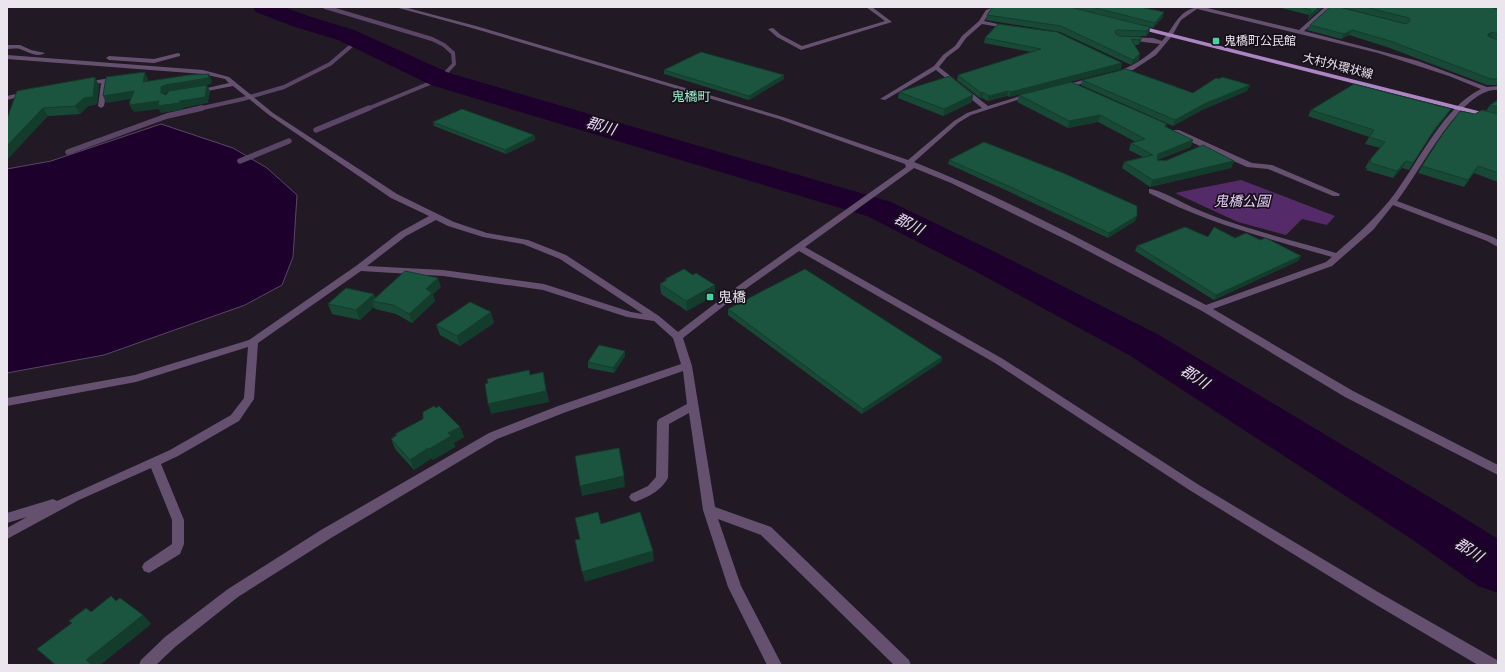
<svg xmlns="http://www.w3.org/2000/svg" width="1505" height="672" font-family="'Times New Roman','Noto Sans JP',serif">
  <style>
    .green { fill: #542b68 }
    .water { fill: #1d002b; stroke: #5b4566 }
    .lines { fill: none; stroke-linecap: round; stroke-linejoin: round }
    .stream-far1 { stroke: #5b4566; stroke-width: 4 }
    .stream { stroke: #5b4566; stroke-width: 5.5 }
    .river { fill: #1d002b; fill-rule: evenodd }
    .minor { fill: #65516f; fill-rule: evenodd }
    .major { fill: #ae85c3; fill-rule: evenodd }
    .wall { fill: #174936 }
    .shaded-wall { fill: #133c2c }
    .building { fill: #1b553f; stroke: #133c2c }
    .poi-dot { fill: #43d4a0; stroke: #17101b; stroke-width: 1.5 }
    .labels { text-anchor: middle; stroke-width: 3.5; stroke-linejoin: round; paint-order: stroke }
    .far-poi-label { font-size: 12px; fill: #ebe6ee; stroke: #17101b; text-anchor: start }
    .far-street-label { font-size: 12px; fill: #ebe6ee; stroke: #17101b }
    .far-quarter-label { font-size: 13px; fill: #9cf3cd; stroke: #17101b }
    .park-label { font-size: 14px; font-style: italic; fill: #e9d0f7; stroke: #17101b }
    .poi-label { font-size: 14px; fill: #ebe6ee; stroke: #17101b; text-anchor: start }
    .water-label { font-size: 15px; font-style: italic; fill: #edd4fb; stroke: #17101b }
  </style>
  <rect width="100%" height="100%" fill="#211924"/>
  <path class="green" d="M1241 180 1335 216 1327 225 1302 219 1286 235 1238 222 1175 193Z"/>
  <path class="water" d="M161 124 233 148 267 168 297 195 293 257 282 285 245 305 104 355 7 373V169L51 161Z"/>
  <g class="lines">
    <path class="stream-far1" d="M325 7 432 39 444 45 453 53 454 64 440 79 367 109
      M198 109 243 99 284 87 330 64 358 40"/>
    <path class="stream" d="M316 130 369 108
      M68 152 167 116 202 108
      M240 161 289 141"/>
    <path class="river" d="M253 7H284L308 16 354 30 449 73 891 202 999 254 1159 335 1451 510 1498 539V593L1478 586 1413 540 1129 355 973 270 867 216 431 85 338 40 292 26 256 12Z"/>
    <path class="minor" d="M395 7H404L476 26 783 117 908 160 954 121 967 113 982 108 936 70 885 100 880 99 934 66 943 55 955 46 962 36 979 21 986 10 994 7H1002L990 12 984 21 1011 27V29L982 24 966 38 959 48 947 57 939 67 988 106 1030 93 1033 95 971 115 958 123 914 162C1015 202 1110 255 1206 305L1326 262 1332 257C1269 239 1207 223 1149 193V189C1157 188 1185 204 1194 208 1239 228 1289 239 1336 253 1358 234 1379 215 1396 192 1420 159 1444 107 1481 89L1449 76 1378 53 1197 9 1181 20 1172 36 1156 55 1133 70 1113 75V73C1131 67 1147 58 1160 44L1128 40 1125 38 1126 37 1153 38 1162 41C1176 25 1179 7 1203 7L1299 30 1325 7H1331L1304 31 1418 61 1487 87 1498 86V90C1494 90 1490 90 1486 92 1452 105 1420 172 1397 201L1493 237 1498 240V247L1487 241 1393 205 1373 230 1332 266 1213 309 1353 391 1498 465V475L1345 397 1202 311 1075 244 951 183 914 168 805 247 1003 359 1199 485 1378 592 1497 660 1498 665H1478L1368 600 1191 491 995 363 799 251 744 290 683 338 692 366 715 507 771 527 909 660 911 665H894L761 535 718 519 741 586 782 665H767L728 587 703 510 689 413 669 424 668 478C661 491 648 497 635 502L631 500 629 497 631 494 648 486 656 477 657 422 659 419 687 404 683 371 566 412 497 439 331 538 238 597 175 647 156 665H139L141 660 165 637 228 589 321 530 489 433 558 406 681 364 673 338 654 321 627 317 543 290 443 276 361 271 258 343 254 399 239 421 178 456 161 464 184 520V544L180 554 149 573 144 571 142 567 144 563 172 544V520L151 468 79 500 7 539V528L27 517 7 523V513L53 499 57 501 170 450 231 415 244 398 248 347 136 382 7 406V398L135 375 249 340 356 266 400 232 429 216 391 198 269 115 233 86 197 93 194 91 229 83 225 79 203 74 7 59V55L203 70 229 77 273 113 397 194 454 222 487 233 528 240 566 255 659 316 678 332 738 286 906 167 905 164 779 119 472 28ZM436 220 448 226 483 237 523 244 560 259 643 314 631 312 544 284 443 270 367 266 406 236Z
      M866 7H872L892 22 801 50 777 37 768 29 773 28 781 35 802 46 885 21Z
      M7 45H20L31 50 45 53C37 58 28 52 20 49 16 48 11 49 7 49Z
      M178 53 180 54V56L154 63 109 60 106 58 109 56 154 59Z
      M118 77 121 79 120 80 108 82 104 106 101 108 98 106 101 83 84 86 81 84 84 82Z
      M1094 77 1097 79 1096 80 1061 89 1058 87Z
      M29 91 31 92V94L7 100V96Z
      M1173 130H1179L1252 163 1272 165 1340 194 1339 196H1333L1268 169 1247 167 1173 134Z"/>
    <path class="major" d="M1137 25 1498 116V120L1135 28V26Z"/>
  </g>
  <path class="wall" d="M994 7H1144L1143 8 1163 17 1153 28 1150 27 1149 33 1146 36H1119L1142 37 1140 43 1138 45H1135L1139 60 1131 65 1060 32 986 20 987 15Z
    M1277 7H1323L1308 20 1309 15Z
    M1341 7H1498V85H1487L1387 47 1349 35 1341 39 1307 30 1310 25 1406 24Z
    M998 24 1121 69 1009 97 1007 96 988 101 982 98H980L957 80 958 75 1031 52 984 43 985 38Z
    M664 70 784 75V79L749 100 664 74Z
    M1082 80 1193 93 1250 85 1247 91 1202 110 1173 126 1081 85Z
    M99 85 97 104 88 106 80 114 7 119Z
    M899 92 973 95 972 102 943 116 898 98Z
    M1019 95 1167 124 1166 126 1191 147 1157 160 1234 161 1231 168 1150 187 1122 168 1124 162 1143 157 1129 150 1131 143 1136 142 1098 122 1068 128 1017 102Z
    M1498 100V182L1474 173 1464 187 1418 173 1422 166 1475 114 1486 111 1490 105Z
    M1311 110 1447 115 1432 134 1409 170 1402 168 1393 178 1366 170 1367 168H1365L1369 161 1380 148 1365 144 1369 137 1308 116Z
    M433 122 534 135 535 140 506 154 434 126Z
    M949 160 1135 221 1108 238 1012 193 948 164Z
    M1208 237 1235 238 1260 240 1301 256 1298 261 1214 300 1135 251 1137 246Z
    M665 279 715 295 687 311 661 294 660 284 665 281Z
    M441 287 433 294 435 301 412 323 396 314 375 309 374 307 360 320 332 314 328 304 375 298Z
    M728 309 942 357 941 362 862 414 728 315Z
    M494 323 460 346 440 335 436 325Z
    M625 356 614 373 588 368V362Z
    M460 427 464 437 454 443 455 447 433 460 432 458 414 470 395 449 391 439 396 436 395 434Z
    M116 601 143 615 151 624 100 665H55L37 649 72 623 69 621Z"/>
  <path class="shaded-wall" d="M1319 7H1323L1308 20 1310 15Z
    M1164 12 1163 17 1153 28 1155 23Z
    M1150 27 1149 33 1146 36 1147 31Z
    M1352 30 1349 35 1341 39 1344 34Z
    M1493 32 1489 38 1485 40 1488 34Z
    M1142 37 1140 43 1138 45 1140 40Z
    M1140 54 1139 60 1131 65 1133 60Z
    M1122 63 1121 69 1009 97 1011 92Z
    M145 72 148 79 146 89 143 82Z
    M209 74 212 81 211 84 207 85 210 91 208 103 183 108 182 110 161 113 159 109 134 112 133 110H132L129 104 159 101H180L207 85 168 92 164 94V99L161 93V87L165 85Z
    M784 75V79L749 100V96Z
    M95 77 99 85 97 104 88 106 80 114 75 106Z
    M1250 85 1247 91 1202 110 1173 126 1175 120 1204 104Z
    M134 91 137 98 106 103 103 96Z
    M1008 91 1007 96 988 101 989 96Z
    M983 92 982 98H980L981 93Z
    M973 95 972 102 943 116 944 109Z
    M43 108 48 116 7 160V146Z
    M1451 109 1447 115 1432 134 1409 170 1436 127Z
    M1100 115 1098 122 1068 128 1069 121Z
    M534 135 535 140 506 154 505 150Z
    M1193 140 1191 147 1155 161 1158 154Z
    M1234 161 1231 168 1150 187 1153 180Z
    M1406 161 1402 168 1393 178 1397 171Z
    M1137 216 1135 221 1108 238 1109 233Z
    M1301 256 1298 261 1214 300 1216 295Z
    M438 278 441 287 433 294 435 301 412 323 409 314 426 289Z
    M715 285V295L687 311 686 301Z
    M374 294 377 302 372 301 374 307 360 320 356 310Z
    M491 312 494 323 460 346 457 336Z
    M625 351V356L614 373 613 368Z
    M942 357 941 362 862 414 863 409Z
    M543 372 549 402 491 414 488 404Z
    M460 427 464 437 454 443 455 447 433 460 429 449 448 433Z
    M428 448 432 458 414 470 410 460Z
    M624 476 625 487 582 496 580 486Z
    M653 551 654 561 585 582 582 572Z
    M143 615 151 624 100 665H91L86 660Z"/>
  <path class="building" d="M994 7H1070L1150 27 1147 31 1118 30 1115 31 1116 34 1119 36 1142 37 1140 40 1131 39 1140 54 1133 60 1061 26 987 15 992 8Z
    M1092 7H1140L1164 12 1155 23Z
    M1300 7H1319L1310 15 1311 10Z
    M1330 7H1339L1406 24 1410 21 1409 18 1365 7H1491L1498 10V34L1493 32 1488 34V36L1498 40V79H1491L1390 41 1352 30 1344 34 1310 25Z
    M998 24 1057 32 1122 63 1011 92 1008 91 989 96 983 92 981 93 958 75 1041 49 985 38Z
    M701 52 784 75 749 96 664 70Z
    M1126 69 1193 93 1216 78 1219 79 1222 77 1250 85 1204 104 1175 120 1082 80Z
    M145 72 143 82 189 75 209 74 208 78 165 85 161 87V93L166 95 169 91 207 85 205 97 180 101 179 103 158 106 159 101 130 105 131 103 129 104 134 91 103 96 106 77Z
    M950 76 973 95 944 109 899 92Z
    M95 77 93 97 84 98 75 106 43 108 7 146V119L17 91Z
    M1071 82 1167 124 1164 126 1193 140 1158 154 1157 160 1165 161 1203 145 1234 161 1153 180 1124 162 1153 155 1131 143 1145 139 1100 115 1069 121 1019 95Z
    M1354 84 1451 109 1436 127 1413 163 1406 161 1397 171 1370 163 1371 161H1369L1385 142 1369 137 1374 130 1311 110Z
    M1498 100V107L1490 105Z
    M462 109 534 135 505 150 433 122Z
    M1482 110 1498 114V173L1478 166 1468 180 1422 166 1442 135 1460 111 1475 114Z
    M984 142 1063 173 1137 206V216L1109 233 1013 188 949 160Z
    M1185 227 1208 237 1214 227 1235 238 1246 233 1260 240 1266 238 1301 256 1216 295 1137 246Z
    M684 269 693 275 696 273 715 285 686 301 660 284 667 280 665 279Z
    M805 269 942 357 863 409 728 309Z
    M405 271 438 278 426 289 432 293 409 314 393 305 372 301Z
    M346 288 374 294 356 310 328 304Z
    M470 302 491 312 457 336 436 325Z
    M599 345 625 351 613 368 588 362Z
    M529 370 530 375 543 372 546 391 488 404 485 384 488 383 487 379Z
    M434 406 436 408 439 406 460 427 448 433 451 436 429 449 428 448 410 460 391 439 397 435 395 434 423 419V412Z
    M619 448 624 476 580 486 575 456Z
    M598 512 601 524 640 512 653 551 582 572 575 540 580 539 575 518Z
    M111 596 116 601 120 598 143 615 86 660 92 665H56L37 649 72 623 69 621 86 608 91 612Z"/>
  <g class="poi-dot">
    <rect x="1212" y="37" width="8" height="8" rx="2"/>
    <rect x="706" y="293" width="8" height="8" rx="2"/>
  </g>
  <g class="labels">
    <g class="far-poi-label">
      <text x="1224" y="45">鬼橋町公民館</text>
    </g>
    <g class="far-street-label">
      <text transform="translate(1338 66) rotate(14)" y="4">大村外環状線</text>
    </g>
    <g class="far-quarter-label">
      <text x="691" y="101">鬼橋町</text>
    </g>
    <g class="park-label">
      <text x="1242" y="206">鬼橋公園</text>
    </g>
    <g class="poi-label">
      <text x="718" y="302">鬼橋</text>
    </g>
    <g class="water-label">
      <text transform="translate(601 126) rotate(16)" y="5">郡川</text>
      <text transform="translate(909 224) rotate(27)" y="5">郡川</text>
      <text transform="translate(1195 377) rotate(32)" y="5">郡川</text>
      <text transform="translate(1469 550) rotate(32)" y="5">郡川</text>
    </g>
  </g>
  <rect width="1505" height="672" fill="none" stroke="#ebe6ee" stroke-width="16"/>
</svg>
